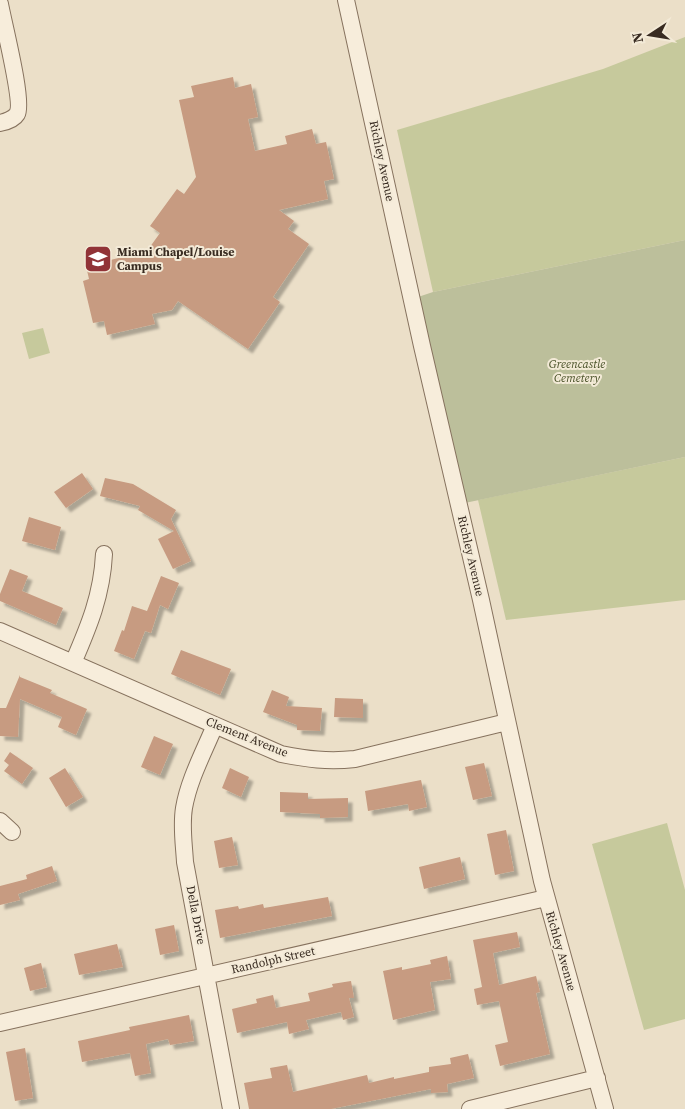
<svg xmlns="http://www.w3.org/2000/svg" width="685" height="1109" font-family="'Source Serif 4',serif">
  <style>
    .green { fill: #c6c99c }
    .cemetery { fill: #bcbf9b }
    .building { fill: #c79b81; filter: url(#shadow) }
    .lines { fill: none; stroke-linecap: round; stroke-linejoin: round }
    .minor-casing { stroke: #86725e; stroke-width: 18 }
    .minor { stroke: #f7eddb; stroke-width: 16 }
    .labels { text-anchor: middle; stroke-width: 4; stroke-linejoin: round; paint-order: stroke }
    .street-label { font-size: 12px; fill: #382b21; stroke: #f3ead7 }
    .poi-label { font-size: 12px; font-weight: bold; fill: #382b21; stroke: #f3ead7; text-anchor: start }
    .park-label { font-size: 12px; font-style: italic; fill: #4a5229; stroke: #f3ead7 }
  </style>
  <defs>
    <filter id="shadow"><feDropShadow dx="4.5" dy="4.5" stdDeviation="1" flood-color="#0004"/></filter>
  </defs>
  <rect width="100%" height="100%" fill="#ebdfc8"/>
  <path class="green" d="M685 37V240L433 292 397 130 603 69Z
    M43 328 50 353 29 359 22 333Z
    M685 457V600L506 620 478 500Z
    M667 823 685 890V1019L644 1030 592 844Z"/>
  <path class="cemetery" d="M685 240V457L460 504 412 299 433 292Z"/>
  <path class="building" d="M233 77 235 88 251 84 258 117 248 119 255 151 287 144 285 136 312 129 316 144 326 142 334 179 324 181 328 199 279 210 294 221 288 229 309 244 273 297 280 302 248 349 178 301 172 310 152 314 155 324 107 335 104 321 93 323 83 281 89 279 86 266 147 251 160 233 150 226 177 189 184 194 196 177 179 100 194 97 191 86Z
    M82 473 93 489 66 508 54 492Z
    M105 478 133 484 176 510 171 519 191 561 173 569 158 539 174 531 138 510 140 506 100 496Z
    M29 517 61 527 55 550 22 541Z
    M10 569 28 576 22 591 63 608 56 625 0 601V594Z
    M161 576 179 583 168 609 160 605 151 633 145 631 134 659 114 651 122 630 124 631 132 606 147 611Z
    M181 650 231 669 220 695 171 674Z
    M20 675V677L52 690 50 693 87 709 76 735 58 727 62 717 20 699 18 737 0 736V708H6Z
    M272 690 289 697 286 706 322 708 320 731 297 730V725L263 712Z
    M335 698 363 699V718L334 717Z
    M154 736 173 744 160 775 141 767Z
    M10 752 33 768 22 784 4 771 9 765 4 761Z
    M484 763 492 796 473 800 465 767Z
    M65 768 83 797 66 807 49 778Z
    M230 768 249 777 241 797 222 788Z
    M421 780 427 807 409 811 408 804 368 811 365 791Z
    M280 792 308 793V799L348 798V817L320 818V814L280 812Z
    M506 830 514 871 495 875 487 834Z
    M232 837 238 865 219 868 214 841Z
    M460 857 465 879 424 889 419 867Z
    M52 866 57 881 18 894 20 900 0 905V886L27 879 26 875Z
    M328 897 332 916 220 938 215 910 238 906 239 909 263 904 264 908Z
    M174 925 179 951 160 955 155 929Z
    M517 932 520 947 493 953 499 985 536 976 540 992 536 993 550 1054 500 1066 495 1045 508 1042 499 1001 477 1005 474 989 482 987 473 940Z
    M117 944 123 967 79 975 74 954Z
    M447 956 451 979 430 982 435 1010 393 1020 383 971 402 967V970L431 964 430 960Z
    M41 963 47 987 30 991 24 968Z
    M351 981 354 998H349L354 1017 343 1020 341 1012 306 1020 309 1029 289 1034 287 1022 237 1033 232 1009 257 1003 256 999 273 995 276 1008 310 1001 308 993 333 987 332 984Z
    M189 1015 194 1041 170 1045 168 1039 146 1044 151 1073 135 1076 130 1053 82 1062 78 1041 130 1030 129 1027Z
    M25 1048 33 1098 15 1101 6 1052Z
    M468 1054 474 1078 447 1084 448 1092 431 1093V1089L331 1109H249L244 1083 272 1078 270 1068 287 1065 293 1092 367 1075 369 1083 394 1077V1079L429 1072V1067L451 1064 450 1058Z"/>
  <g class="lines">
    <g class="minor-casing">
      <path id="minor" d="M346 0 422 346 481 600 542 881 605 1109
        M0 4C3 21 24 103 17 114 14 119 5 122 0 123
        M0 631 281 754C307 759 327 762 355 759L507 722
        M73 663C89 626 102 595 104 554
        M215 725C204 752 189 779 184 808 181 826 184 844 185 862L231 1109
        M0 821 12 832
        M0 1023 546 898
        M470 1109 597 1078"/>
    </g>
    <use href="#minor" class="minor"/>
  </g>
  <defs>
    <g id="school-square" transform="scale(1.4375)"><rect x="-9" y="-9" width="18" height="18" rx="4" fill="#913337" stroke="#f3ead7"/><path d="M0-5L7-2L0 1L-7-2ZM-4 1L0 2.5L4 1V4Q0 6-4 4Z" fill="#fff"/></g>
  </defs>
  <g fill-rule="evenodd">
    <use href="#school-square" x="98" y="259"/>
  </g>
  <g class="labels">
    <g class="street-label">
      <text transform="translate(382 161) rotate(78)" y="4">Richley Avenue</text>
      <text transform="translate(471 556) rotate(77)" y="4">Richley Avenue</text>
      <text transform="translate(247 737) rotate(22)" y="4">Clement Avenue</text>
      <text transform="translate(196 915) rotate(79)" y="4">Della Drive</text>
      <text transform="translate(561 951) rotate(74)" y="4">Richley Avenue</text>
      <text transform="translate(273 960) rotate(-13)" y="4">Randolph Street</text>
    </g>
    <g class="poi-label">
      <text x="117" y="256">Miami Chapel/Louise<tspan x="117" dy="14">Campus</tspan></text>
    </g>
    <g class="park-label">
      <text x="577" y="368">Greencastle<tspan x="577" dy="14">Cemetery</tspan></text>
    </g>
  </g>
  <g transform="translate(650 35) rotate(258)" stroke="#f3ead7" stroke-width="4" paint-order="stroke">
  <path d="M0-4L9 19L0 12L-9 19Z" fill="#382b21"/>
  <text y="-8" font-size="14" font-weight="bold" text-anchor="middle" fill="#382b21">N</text>
  </g>
</svg>
